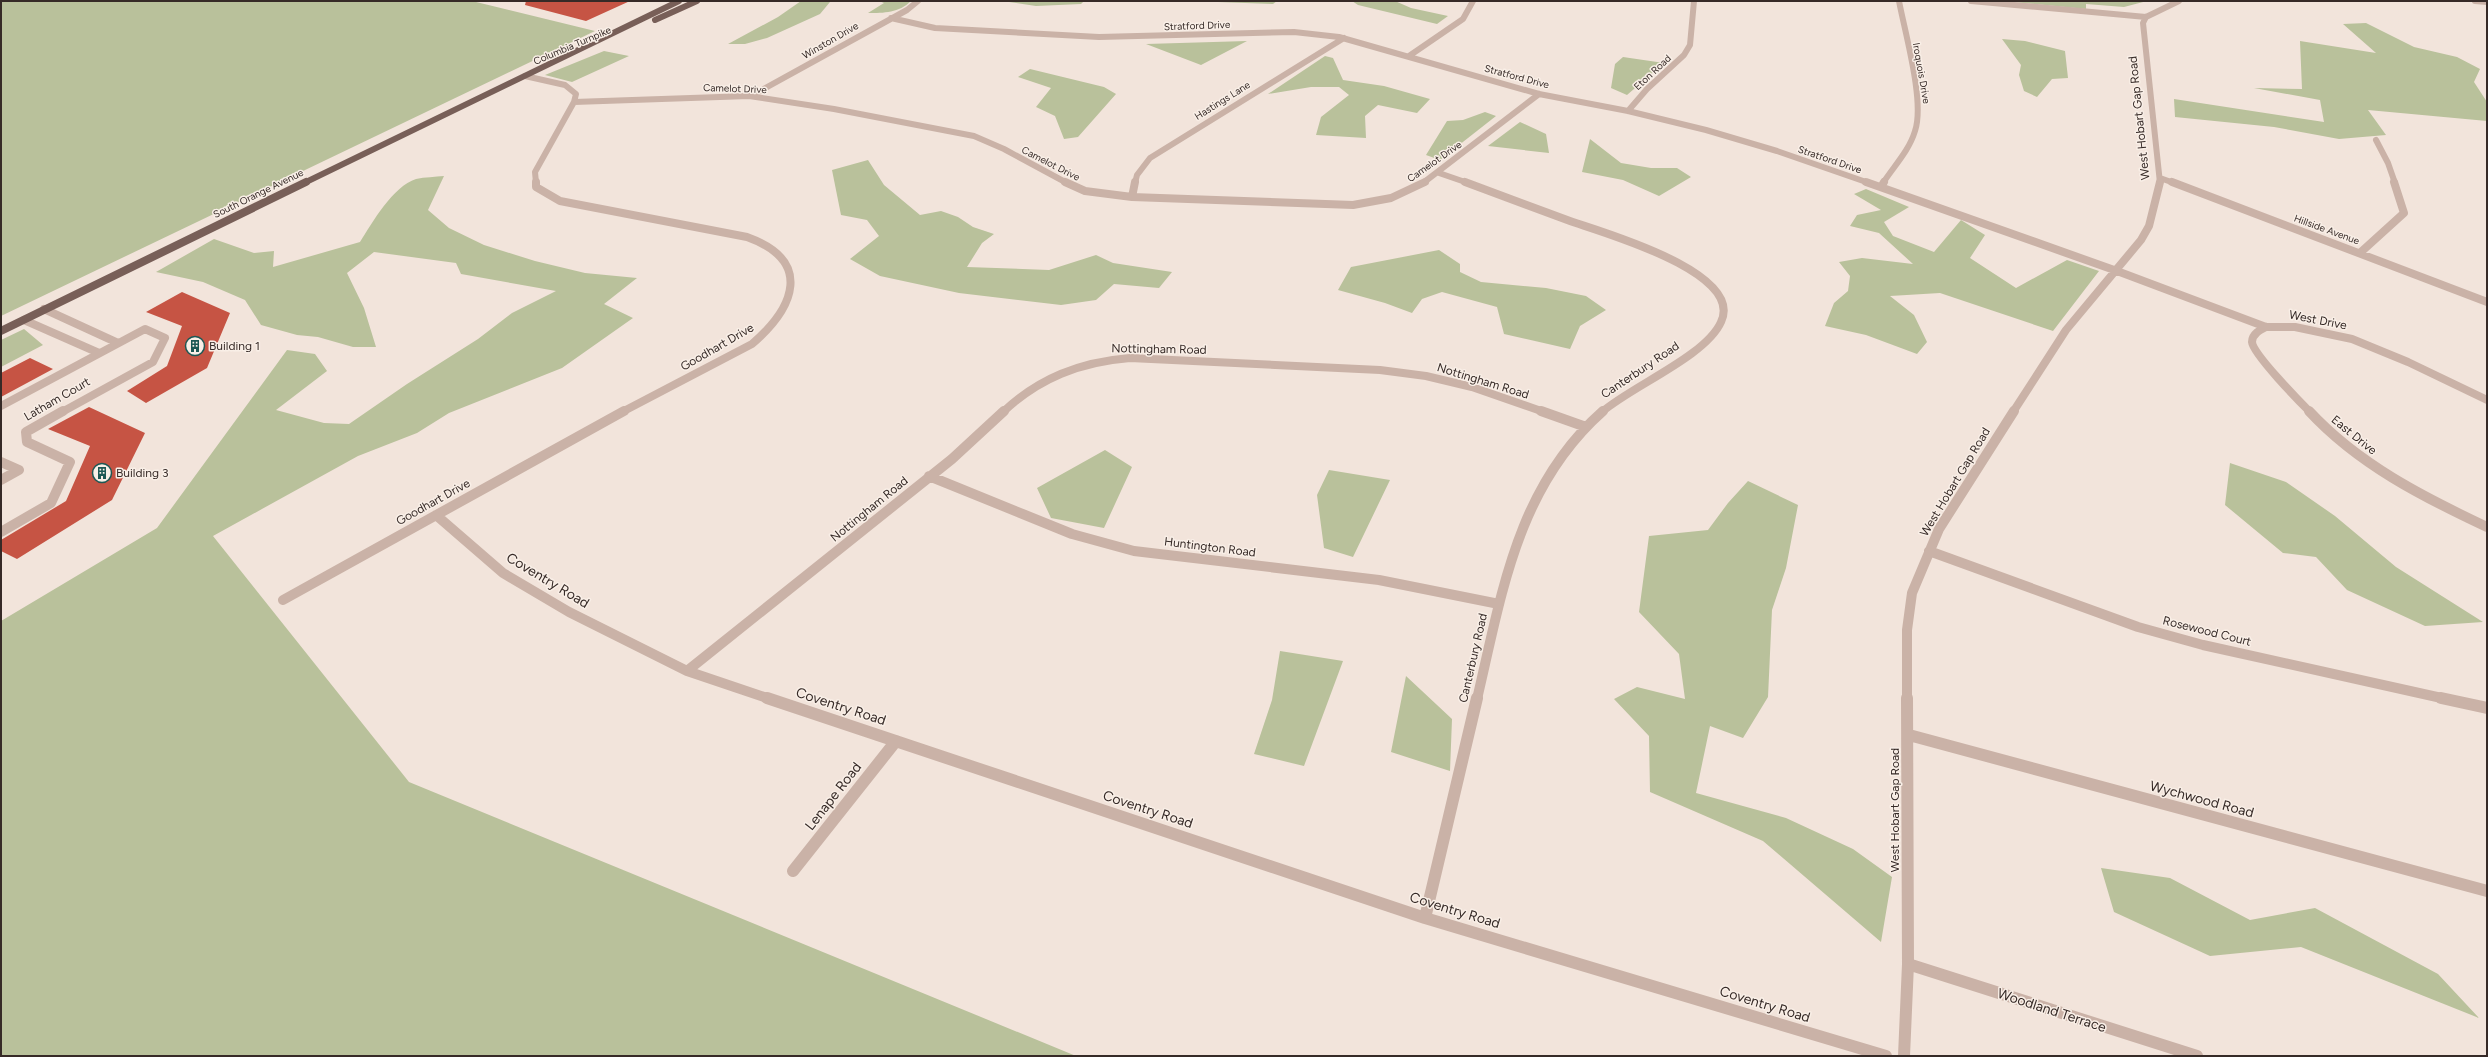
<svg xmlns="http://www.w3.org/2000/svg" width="2488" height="1057" font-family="Figtree,sans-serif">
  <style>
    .green { fill: #b9c19b }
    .building { fill: #c65444 }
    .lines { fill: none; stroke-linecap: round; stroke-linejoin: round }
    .minor-far3 { stroke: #cab2a7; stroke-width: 6 }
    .minor-far2 { stroke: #cab2a7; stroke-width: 8 }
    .minor-far1 { stroke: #cab2a7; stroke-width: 10 }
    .minor { stroke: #cab2a7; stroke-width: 12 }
    .major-far1 { stroke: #785f58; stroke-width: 6 }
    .major { stroke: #785f58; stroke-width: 8 }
    .labels { text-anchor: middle; stroke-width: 3; stroke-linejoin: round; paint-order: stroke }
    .far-street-label { font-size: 10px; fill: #362a27; stroke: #f9efe7 }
    .street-label { font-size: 12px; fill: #362a27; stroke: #f9efe7 }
    .poi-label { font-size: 12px; fill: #362a27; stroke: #f9efe7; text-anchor: start }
    .near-street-label { font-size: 14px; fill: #362a27; stroke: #f9efe7 }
  </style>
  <rect width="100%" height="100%" fill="#f2e4db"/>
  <path class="green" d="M1 1H472L595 31 1 316Z
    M801 1H851L830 2 820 14 767 38 745 44H728L778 17Z
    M879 1H911C899 13 884 13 868 13L884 3Z
    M1002 1H1084L1081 4 1036 6Z
    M1191 1H1277L1273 4Z
    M1352 1H1395L1411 8 1448 16 1437 24 1358 5Z
    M2003 1H2147L2124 7 2086 4V9Z
    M2366 23 2414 47 2457 57 2480 69 2474 82 2487 102V121L2368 110 2386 135 2339 139 2274 127 2175 117 2174 99 2324 122 2320 100 2254 88 2302 89 2300 41 2376 53 2343 24Z
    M2002 39 2025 41 2065 51 2068 78 2052 79 2037 97 2024 91 2019 75 2021 65Z
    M1247 41 1201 65 1146 44Z
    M604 51 629 56 572 82 545 75Z
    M1325 56 1333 58 1343 80 1384 86 1430 99 1417 113 1378 105 1365 116 1366 138 1316 135 1321 117 1349 95 1339 87H1311L1268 94Z
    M1623 57 1664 63 1627 95 1611 88 1615 64Z
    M1030 69 1104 87 1116 94 1078 137 1064 139 1055 116 1036 107 1051 88 1018 77Z
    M1485 112 1496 116 1440 160 1426 155 1447 121 1463 120Z
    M1520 122 1546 134 1549 153 1488 146Z
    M1590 139 1621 163 1651 168H1677L1691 177 1659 196 1623 180 1582 172Z
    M868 160 884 185 920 215 941 211 958 217 973 227 994 234 982 243 967 267 1049 270 1096 255 1113 263 1172 272 1159 288 1114 284 1096 300 1061 305 959 293 880 276 850 259 879 236 867 220 841 215 832 170Z
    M444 176 428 210 449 228 484 245 535 261 585 273 637 278 604 304 633 318 562 368 449 413 417 433 358 456 213 536 409 782 1076 1056H1V621L157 528 287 350 315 354 327 371 276 410 324 423 349 424 407 384 478 339 512 313 556 291 461 274 456 263 374 252 347 273 364 308 376 347H353L318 337 297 335 261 325 245 300 203 282 156 272 214 239 254 253 274 251 273 267 360 242C372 223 393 186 416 179 425 177 435 177 444 176Z
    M1866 189 1909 207 1884 222 1893 236 1934 252 1961 220 1985 235 1970 258 2016 288 2067 260 2099 271 2053 331 1940 293 1890 296 1914 315 1927 342 1917 354 1866 335 1825 326 1834 303 1848 291 1850 276 1839 262 1862 258 1913 264 1879 233 1850 226 1857 215 1881 210 1854 194Z
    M1439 250 1460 264V272L1481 282 1546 288 1586 296 1606 310 1580 326 1570 349 1504 334 1497 307 1442 292 1422 299 1412 313 1385 303 1338 290 1351 267Z
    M24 329 43 345 1 367V340Z
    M1105 450 1132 467 1104 528 1051 518 1037 488Z
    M2230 463 2286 482 2335 516 2396 567 2483 622 2425 626 2347 590 2316 557 2283 553 2225 505Z
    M1329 470 1390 480 1353 557 1324 548 1317 495Z
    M1748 481 1798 505 1786 568 1772 610 1768 697 1743 738 1710 726 1696 793 1786 818 1853 849 1892 877 1881 942 1763 841 1650 792 1649 736 1614 699 1637 687 1685 699 1679 654 1639 612 1649 536 1708 530 1728 503Z
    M1280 651 1343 661 1304 766 1254 754 1272 700Z
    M1406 676 1452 719 1450 771 1391 752Z
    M2101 868 2170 878 2250 920 2315 908 2438 974 2479 1018 2301 947 2210 956 2114 912Z"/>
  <path class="building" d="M526 1H630L586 21 525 5Z
    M182 292 230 313 207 368 146 403 127 391 167 366 182 326 146 312Z
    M30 358 53 369 1 397V373Z
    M89 407 145 433 112 500 17 559 1 551V540L66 501 90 446 48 429Z"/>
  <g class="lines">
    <path class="minor-far3" d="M1971 1 2146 17 2179 1
      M2475 1 2487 2
      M2146 17 2143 23 2160 183
      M891 18 935 28 1099 37 1294 32 1339 37 1539 94 1628 111 1706 130 1777 151 1869 183
      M1409 56 1463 19 1473 1
      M525 76 565 85 576 94 574 102 535 172 536 183
      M751 96 907 10 918 1
      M574 102 749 96 834 109 974 136 1004 149 1067 183
      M1628 111 1647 89 1684 55 1690 45 1694 1
      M2376 140 2388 163 2395 183
      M1439 173 1468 183
      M2160 178 2174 183
      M1135 183 1137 175 1150 158 1344 38
      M1423 183 1539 94
      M1883 183C1894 166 1909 151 1915 131 1925 102 1905 33 1899 1"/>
    <path class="minor-far2" d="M536 182V187L560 201 747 237C813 261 795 307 752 344L622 412
      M1065 182 1085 191 1132 197 1353 205 1391 198 1425 182
      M1465 182C1500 195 1535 208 1570 221 1601 232 1745 272 1721 322 1706 356 1632 386 1602 412
      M1866 182 2117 271 2266 327H2295L2352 339 2408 362 2487 400
      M2172 182 2487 302
      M1881 187 1884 182
      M1132 197 1135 182
      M2361 252 2404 213 2394 182
      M44 309 118 343
      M24 320 99 353
      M2266 327C2260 330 2252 334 2252 342 2253 354 2300 402 2310 412
      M1 406 145 329 165 338 153 362 62 412
      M1003 412C1039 378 1080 362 1130 358L1380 370 1426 376 1472 387 1544 412
      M2013 412 2066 330 2141 240 2149 226 2160 182"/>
    <path class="minor-far1" d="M1541 411 1586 427
      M2309 411C2358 464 2423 497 2487 527
      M1 462 19 470 1 480
      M929 476 1072 534 1134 551 1379 580 1499 604
      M436 515 503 573 569 612 687 671 770 699
      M1 532 51 503 70 462 27 442 26 432 63 411
      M1929 551 2138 627 2203 645 2446 699
      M283 600 624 411
      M687 671 952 459 1004 411
      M1477 699C1502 593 1517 487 1603 411
      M1907 699V630L1912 593 1939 529 2014 411"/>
    <path class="minor" d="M767 698 1425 918 1886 1056
      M2441 698 2487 708
      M1909 735 2487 891
      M793 871 896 741
      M1425 918 1477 698
      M1908 964 2197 1056
      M1904 1056 1908 964 1907 698"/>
    <path class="major-far1" d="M655 20 697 1
      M304 183 679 1"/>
    <path class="major" d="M1 331 306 182"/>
  </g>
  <defs>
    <g id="building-ring" transform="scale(1)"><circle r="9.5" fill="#f9efe7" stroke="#1d5854" stroke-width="1.5"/><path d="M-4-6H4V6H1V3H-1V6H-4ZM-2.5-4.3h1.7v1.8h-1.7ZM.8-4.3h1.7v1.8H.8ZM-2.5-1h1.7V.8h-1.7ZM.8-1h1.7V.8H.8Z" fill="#1d5854"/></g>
  </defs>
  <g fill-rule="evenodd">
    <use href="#building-ring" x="195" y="346"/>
    <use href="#building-ring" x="102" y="473"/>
  </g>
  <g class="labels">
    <g class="far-street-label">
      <text transform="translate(1197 25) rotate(-2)" y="4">Stratford Drive</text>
      <text transform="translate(830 40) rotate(-30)" y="4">Winston Drive</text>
      <text transform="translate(572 45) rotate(-23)" y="4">Columbia Turnpike</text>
      <text transform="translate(1652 72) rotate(-43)" y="4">Eton Road</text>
      <text transform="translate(1922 73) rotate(80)" y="4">Iroquois Drive</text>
      <text transform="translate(1517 76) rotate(15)" y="4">Stratford Drive</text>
      <text transform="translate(735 88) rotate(2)" y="4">Camelot Drive</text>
      <text transform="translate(1222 100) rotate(-32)" y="4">Hastings Lane</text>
      <text transform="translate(1830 159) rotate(19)" y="4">Stratford Drive</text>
      <text transform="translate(1434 161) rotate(-35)" y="4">Camelot Drive</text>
      <text transform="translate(1051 163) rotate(27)" y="4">Camelot Drive</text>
      <text transform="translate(258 193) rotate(-26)" y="4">South Orange Avenue</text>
      <text transform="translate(2327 229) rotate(20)" y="4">Hillside Avenue</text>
    </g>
    <g class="street-label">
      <text transform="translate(2139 118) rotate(-96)" y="4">West Hobart Gap Road</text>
      <text transform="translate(2318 320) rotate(11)" y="4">West Drive</text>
      <text transform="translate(717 347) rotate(-30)" y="4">Goodhart Drive</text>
      <text transform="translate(1159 349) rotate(1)" y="4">Nottingham Road</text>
      <text transform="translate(1640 370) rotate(-34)" y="4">Canterbury Road</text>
      <text transform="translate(1483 381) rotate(17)" y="4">Nottingham Road</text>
      <text transform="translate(57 399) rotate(-30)" y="4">Latham Court</text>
      <text transform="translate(2354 435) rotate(39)" y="4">East Drive</text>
      <text transform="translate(1955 482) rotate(-59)" y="4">West Hobart Gap Road</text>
      <text transform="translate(433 502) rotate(-29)" y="4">Goodhart Drive</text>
      <text transform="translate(869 509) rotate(-39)" y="4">Nottingham Road</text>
      <text transform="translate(1210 547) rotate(7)" y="4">Huntington Road</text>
      <text transform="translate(2207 631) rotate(14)" y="4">Rosewood Court</text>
      <text transform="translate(1473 658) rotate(-77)" y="4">Canterbury Road</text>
      <text transform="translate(1895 810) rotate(-90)" y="4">West Hobart Gap Road</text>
    </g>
    <g class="poi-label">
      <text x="209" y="350">Building 1</text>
      <text x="116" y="477">Building 3</text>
    </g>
    <g class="near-street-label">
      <text transform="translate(548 580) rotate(31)" y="5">Coventry Road</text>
      <text transform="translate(841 706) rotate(18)" y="5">Coventry Road</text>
      <text transform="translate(833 796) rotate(-52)" y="5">Lenape Road</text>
      <text transform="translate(2202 799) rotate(15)" y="5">Wychwood Road</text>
      <text transform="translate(1148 809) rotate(18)" y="5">Coventry Road</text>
      <text transform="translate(1455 910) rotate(17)" y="5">Coventry Road</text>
      <text transform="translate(1765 1004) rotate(17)" y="5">Coventry Road</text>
      <text transform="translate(2052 1010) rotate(18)" y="5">Woodland Terrace</text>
    </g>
  </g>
  <rect width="2488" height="1057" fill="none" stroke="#362a27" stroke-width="4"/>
</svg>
